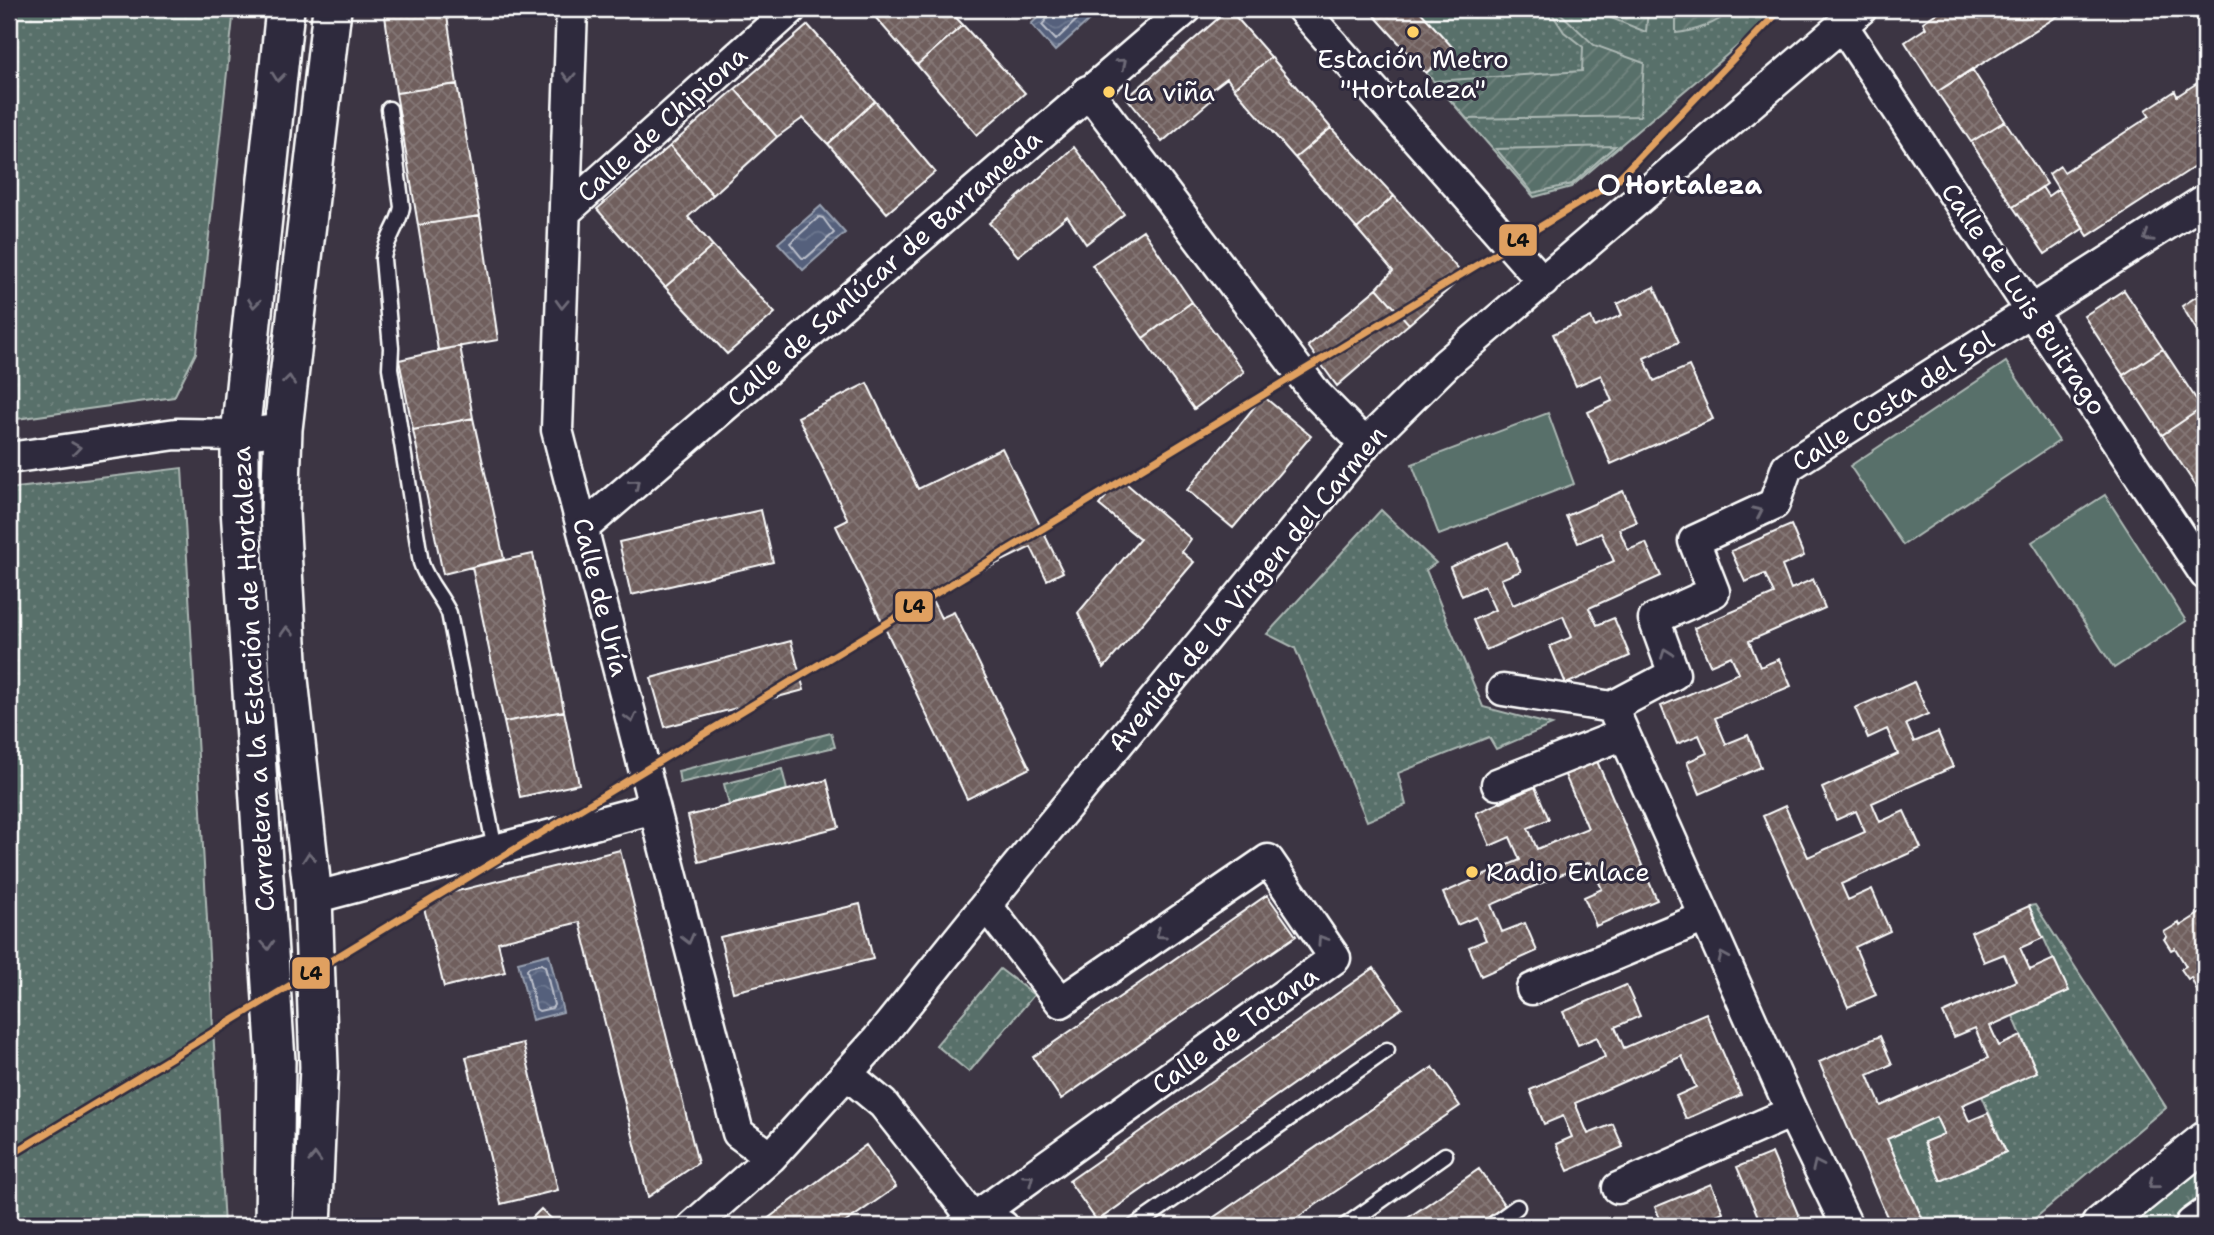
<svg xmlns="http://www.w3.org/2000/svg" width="2214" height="1235" font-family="'Shantell Sans',sans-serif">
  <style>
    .grass { fill: url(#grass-tufts); stroke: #acb8b4; stroke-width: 2 }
    .park { fill: url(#park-dots); stroke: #acb8b4; stroke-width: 2 }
    .garden { fill: url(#garden-furrows); stroke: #acb8b4; stroke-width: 2 }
    .pitch { fill: #59706a; stroke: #acb8b4; stroke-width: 2 }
    .water { fill: url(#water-waves); stroke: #98a0b0; stroke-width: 2 }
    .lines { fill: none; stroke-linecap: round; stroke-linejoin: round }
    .shore { stroke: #bbbfcb; stroke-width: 2 }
    .building { fill: url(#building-cross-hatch); stroke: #fff; stroke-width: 2 }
    .service-casing { stroke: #fff; stroke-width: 19 }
    .minor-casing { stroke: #fff; stroke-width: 35 }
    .tertiary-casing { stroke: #fff; stroke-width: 42 }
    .service { stroke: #2f2a3d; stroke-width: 14 }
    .minor { stroke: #2f2a3d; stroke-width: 30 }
    .tertiary { stroke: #2f2a3d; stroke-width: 37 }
    .metro-1-casing { stroke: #2f2a3d; stroke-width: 12 }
    .metro-1 { stroke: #e0a060; stroke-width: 7 }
    .oneway { stroke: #6d6a77 }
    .poi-dot { fill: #ffd166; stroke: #2f2a3d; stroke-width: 2.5 }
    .stop-dot { fill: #2f2a3d; stroke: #fff; stroke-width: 3.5 }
    .labels { text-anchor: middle; stroke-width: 6; stroke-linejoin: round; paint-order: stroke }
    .poi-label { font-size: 26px; fill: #fff; stroke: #2f2a3d; text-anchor: start }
    .street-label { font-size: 26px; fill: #fff; stroke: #2f2a3d }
    .stop-label { font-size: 26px; font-weight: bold; fill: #fff; stroke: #2f2a3d; text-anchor: start }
    .line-badge { stroke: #2f2a3d; stroke-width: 2.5 }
    .pale-badge-label { font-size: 19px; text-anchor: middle; font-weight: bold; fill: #111 }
  </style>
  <defs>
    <pattern id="grass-tufts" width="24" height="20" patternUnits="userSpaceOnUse" patternTransform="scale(1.75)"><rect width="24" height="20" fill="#59706a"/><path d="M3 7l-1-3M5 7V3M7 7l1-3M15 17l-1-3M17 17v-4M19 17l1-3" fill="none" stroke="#728580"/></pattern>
    <pattern id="park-dots" width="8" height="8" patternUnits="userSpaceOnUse" patternTransform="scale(1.75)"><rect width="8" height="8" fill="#59706a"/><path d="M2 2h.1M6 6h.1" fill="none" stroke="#728580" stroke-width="1.8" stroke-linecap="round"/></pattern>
    <pattern id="garden-furrows" width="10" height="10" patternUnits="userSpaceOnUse" patternTransform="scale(1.75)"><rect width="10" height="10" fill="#59706a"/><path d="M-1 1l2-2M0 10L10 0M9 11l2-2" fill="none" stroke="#728580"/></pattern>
    <pattern id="water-waves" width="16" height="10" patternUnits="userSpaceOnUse" patternTransform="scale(1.75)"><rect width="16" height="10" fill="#54607c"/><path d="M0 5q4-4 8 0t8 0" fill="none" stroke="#6e7890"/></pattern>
    <pattern id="building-cross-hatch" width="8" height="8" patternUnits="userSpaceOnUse" patternTransform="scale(1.75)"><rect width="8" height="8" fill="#6f5f5d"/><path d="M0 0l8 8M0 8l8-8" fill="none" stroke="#857775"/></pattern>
  </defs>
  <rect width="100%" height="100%" fill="#3c3543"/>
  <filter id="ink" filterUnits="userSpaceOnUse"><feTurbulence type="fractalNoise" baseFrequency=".0143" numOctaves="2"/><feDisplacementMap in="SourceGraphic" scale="14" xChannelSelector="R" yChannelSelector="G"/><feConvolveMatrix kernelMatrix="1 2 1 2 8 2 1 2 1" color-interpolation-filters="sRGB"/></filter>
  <g filter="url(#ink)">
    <path class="grass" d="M2205 1162V1195L2170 1226H2127Z"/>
    <path class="park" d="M9 9H234L196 353 174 397 9 420Z
      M1371 9H1781L1571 187 1534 197Z
      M182 468 224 1226H9V489Z
      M1381 510 1436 563 1426 570 1483 707 1552 725 1496 749 1489 737 1398 773 1406 805 1367 821 1295 648 1267 634Z
      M2035 905 2166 1107 2026 1226H1902L1922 1217 1887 1139 1936 1117 1944 1134 1924 1143 1941 1181 2006 1152 1982 1096 2037 1072 2013 1016 2068 991 2029 906Z
      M1000 969 1034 995 969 1072 936 1045Z"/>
    <path class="garden" d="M1549 9H1556L1594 45 1644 63 1640 116 1467 119 1434 81 1582 71 1583 47 1564 32Z
      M1601 9H1648L1646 32 1611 18Z
      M1676 9H1730L1731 11C1715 24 1697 31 1676 33Z
      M1615 146 1572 184 1533 193 1496 149Z
      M831 733 835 747 680 783 678 771Z
      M782 769 787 790 729 805 724 784Z"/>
    <path class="pitch" d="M2006 362 2059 441 1903 545 1850 466Z
      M1548 413 1574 484 1439 535 1412 464Z
      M2105 495 2186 621 2114 668 2032 542Z"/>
    <path class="water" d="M1047 9H1093L1097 13 1055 51 1031 24Z
      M821 206 845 233 803 270 778 243Z
      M549 954 563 1012 532 1020 518 962Z"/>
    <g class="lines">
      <path class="shore" d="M1051 9 1050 15 1042 25 1056 40 1088 9
        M819 217 823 218 834 233 806 258H802L790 243Z
        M541 964 545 966 554 1005 552 1008 539 1011 536 1009 527 970 529 967Z"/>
    </g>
    <path class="building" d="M384 9H446L457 84 396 93Z
      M868 9H948L963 25 917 65Z
      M1229 9 1271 57 1234 88 1227 78 1210 91 1215 97 1162 142 1127 98Z
      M1379 9H1418L1454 49 1426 73 1373 14Z
      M1943 9H2069L1937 92 1905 42 1926 28 1923 22Z
      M808 25 875 101 828 144 803 118 777 137 735 89Z
      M963 25 1025 93 977 135 917 65Z
      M1271 57 1331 128 1295 158 1234 88Z
      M1972 69 2005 121 1971 142 1937 92Z
      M2205 78V160L2088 236 2049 174 2060 166 2064 172 2150 116 2146 110 2175 91 2177 96Z
      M457 84 480 216 418 225 396 93Z
      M735 89 777 137 713 195 670 146Z
      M875 101 935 172 887 213 828 144Z
      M2005 121 2047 184 2013 207 1971 142Z
      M1331 128 1394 196 1357 229 1295 158Z
      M670 146 713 195 688 217 713 246 665 287 597 209Z
      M1074 147 1124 214 1086 244 1067 216 1018 256 989 223Z
      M2042 187 2048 196 2058 189 2084 228 2045 254 2013 207Z
      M1394 196 1464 276 1409 324 1377 288 1393 271 1357 229Z
      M480 216 498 340 438 350 418 225Z
      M1143 230 1192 302 1143 338 1092 265Z
      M713 246 775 313 727 354 665 287Z
      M1654 287 1679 342 1644 358 1654 381 1689 366 1713 419 1611 464 1588 412 1612 401 1601 375 1576 386 1553 334 1591 317 1595 327 1622 315 1617 304Z
      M1377 288 1409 324 1337 386 1308 346Z
      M2124 290 2163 349 2123 375 2084 316Z
      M2205 291V344L2182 306Z
      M1192 302 1244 372 1194 409 1143 338Z
      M460 346 473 418 413 430 399 360Z
      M2163 349 2202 408 2162 435 2123 375Z
      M867 383 918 489 1002 448 1063 572 1047 580 1031 547 930 596 941 618 954 612 1030 768 967 799 836 526 848 520 798 417Z
      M1263 396 1311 436 1233 528 1187 490Z
      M2202 408 2205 412 2204 498 2162 435Z
      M473 418 504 559 443 574 413 430Z
      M1121 479 1191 539 1182 552 1194 562 1104 668 1078 613 1140 539 1099 505Z
      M1623 491 1637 522 1619 529 1628 550 1646 543 1661 576 1589 608 1597 625 1614 618 1630 656 1566 684 1550 646 1572 637 1563 616 1486 650 1473 620 1495 610 1484 586 1462 596 1450 567 1508 542 1521 571 1501 579 1513 605 1614 561 1601 533 1578 543 1566 516Z
      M761 510 773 562 631 595 619 542Z
      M1791 525 1804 556 1782 566 1791 589 1813 579 1825 608 1749 641 1760 667 1779 659 1791 686 1715 718 1726 744 1748 735 1761 767 1700 794 1687 762 1707 753 1699 735 1677 744 1661 706 1739 673 1731 656 1710 665 1694 628 1774 594 1765 574 1745 582 1731 551Z
      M533 554 564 711 504 722 472 567Z
      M791 641 804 690 665 727 651 678Z
      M1914 682 1928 714 1906 724 1914 742 1938 732 1953 767 1872 803 1880 822 1904 811 1921 848 1841 884 1848 900 1872 889 1890 931 1855 947 1876 995 1848 1007 1763 816 1785 806 1808 857 1865 832 1856 811 1836 820 1822 788 1898 754 1887 729 1868 738 1855 708Z
      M564 711 579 784 520 797 504 722Z
      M1596 759 1657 900 1596 926 1584 897 1602 889 1590 862 1491 905 1502 932 1525 923 1537 951 1481 976 1469 947 1486 940 1476 917 1457 925 1443 893 1520 860 1510 837 1490 846 1476 813 1535 787 1549 819 1528 828 1537 849 1588 828 1564 773Z
      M827 780 839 827 699 862 688 816Z
      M620 850 698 1163 648 1197 580 922 498 942 505 972 444 987 422 900Z
      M1267 895 1296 936 1061 1099 1033 1057Z
      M860 904 873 959 733 992 720 937Z
      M2029 906 2043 938 2020 948 2030 970 2054 959 2069 991 1990 1026 1999 1046 2021 1036 2037 1072 1962 1105 1969 1121 1988 1113 2006 1152 1941 1181 1924 1142 1944 1134 1936 1117 1887 1139 1922 1218 1902 1226H1891L1819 1062 1880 1036 1892 1064 1868 1075 1881 1106 1988 1058 1975 1028 1954 1037 1943 1013 2016 981 2004 954 1984 962 1971 932Z
      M2205 910V996L2202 991 2198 993 2191 977 2188 979 2181 969 2186 966 2175 948 2171 950 2164 939 2167 937 2164 932 2179 923 2180 926Z
      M1374 968 1402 1008 1097 1221 1069 1181Z
      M1626 985 1640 1016 1615 1027 1624 1048 1706 1013 1741 1095 1686 1119 1676 1096 1696 1087 1682 1056 1575 1103 1588 1134 1613 1124 1623 1147 1568 1171 1556 1144 1572 1137 1563 1116 1544 1124 1530 1090 1605 1057 1597 1037 1578 1045 1563 1012Z
      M523 1043 558 1190 501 1204 466 1057Z
      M1433 1067 1460 1106 1285 1226H1201Z
      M866 1145 896 1187 840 1226H758Z
      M1772 1153 1803 1226H1762L1737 1167Z
      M1479 1169 1505 1206 1476 1226H1396Z
      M1711 1184 1723 1212 1704 1220 1706 1226H1663L1655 1207Z
      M541 1209 559 1226H524Z"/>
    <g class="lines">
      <g class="service-casing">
        <path id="service" d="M389 109 402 207C399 226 385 240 383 259L391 348 390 368 421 563C427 582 441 596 449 613L495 850
          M1135 1226 1387 1050
          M1345 1226 1445 1155
          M1491 1226 1517 1207"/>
      </g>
      <g class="minor-casing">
        <path id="minor" d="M572 9 557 430 738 1133 771 1157
          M1302 9 1543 282
          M1842 25 2205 574
          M1088 91 1317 395 1365 444
          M565 212 791 9
          M9 458 176 434 240 435 283 429
          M583 528 1186 9
          M1503 690 1612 707 1674 674 1654 619 1714 592 1694 541 1774 504 1787 467 2205 200
          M1612 707 1792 1112 1847 1226
          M1497 784 1624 734
          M313 898 654 808
          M1532 989 1705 917
          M847 1074 883 1104 974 1219 1003 1226
          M1618 1188 1792 1112
          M693 1226 771 1157 878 1039 1010 875 1365 444 1446 364 1861 9
          M963 1226 1335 958 1268 860 1061 1002 986 905"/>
      </g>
      <g class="tertiary-casing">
        <path id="tertiary" d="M274 1226 276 1061 240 508V435L285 9
          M312 1226 319 1067 313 898 289 679 280 513 283 429 332 9
          M2100 1226 2205 1141
          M2194 1226 2205 1218"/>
      </g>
      <use href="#service" class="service"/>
      <use href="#minor" class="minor"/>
      <use href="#tertiary" class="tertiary"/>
      <g class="metro-1-casing">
        <path id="metro-1" d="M9 1156 1617 180 1781 9"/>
      </g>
      <use href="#metro-1" class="metro-1"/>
    </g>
    <defs><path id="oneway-chevron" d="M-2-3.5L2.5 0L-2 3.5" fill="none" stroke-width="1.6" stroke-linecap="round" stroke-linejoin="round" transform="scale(1.75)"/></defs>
    <g class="oneway">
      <use href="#oneway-chevron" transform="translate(1122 63) rotate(-40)"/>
      <use href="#oneway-chevron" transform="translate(278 77) rotate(96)"/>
      <use href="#oneway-chevron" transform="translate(569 77) rotate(92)"/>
      <use href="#oneway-chevron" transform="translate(2148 237) rotate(147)"/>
      <use href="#oneway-chevron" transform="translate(254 303) rotate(96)"/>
      <use href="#oneway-chevron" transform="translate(562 304) rotate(92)"/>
      <use href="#oneway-chevron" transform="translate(289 380) rotate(-83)"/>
      <use href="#oneway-chevron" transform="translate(76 448) rotate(-8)"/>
      <use href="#oneway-chevron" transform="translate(635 484) rotate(-41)"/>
      <use href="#oneway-chevron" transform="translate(1758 512) rotate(-25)"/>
      <use href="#oneway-chevron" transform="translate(287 631) rotate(-93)"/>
      <use href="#oneway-chevron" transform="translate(1666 653) rotate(-110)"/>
      <use href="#oneway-chevron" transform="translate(631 718) rotate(76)"/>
      <use href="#oneway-chevron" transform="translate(309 857) rotate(-96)"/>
      <use href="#oneway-chevron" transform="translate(1160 934) rotate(145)"/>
      <use href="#oneway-chevron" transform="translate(688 939) rotate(76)"/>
      <use href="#oneway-chevron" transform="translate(1322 940) rotate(-124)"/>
      <use href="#oneway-chevron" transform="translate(268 945) rotate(86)"/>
      <use href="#oneway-chevron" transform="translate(1723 957) rotate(-114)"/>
      <use href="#oneway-chevron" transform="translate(315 1158) rotate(-88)"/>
      <use href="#oneway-chevron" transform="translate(1817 1165) rotate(-115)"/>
      <use href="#oneway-chevron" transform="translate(1029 1179) rotate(-36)"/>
      <use href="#oneway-chevron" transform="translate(2153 1184) rotate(141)"/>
    </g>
  </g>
  <g class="poi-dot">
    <circle cx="1413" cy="32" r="7"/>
    <circle cx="1109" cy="92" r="7"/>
    <circle cx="1472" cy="872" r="7"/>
  </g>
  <circle class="stop-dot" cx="1609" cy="185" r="9"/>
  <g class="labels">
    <g class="poi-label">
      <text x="1413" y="68" text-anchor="middle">Estación Metro<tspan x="1413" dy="30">"Hortaleza"</tspan></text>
      <text x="1123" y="101">La viña</text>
      <text x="1486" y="881">Radio Enlace</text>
    </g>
    <g class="street-label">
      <text transform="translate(662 124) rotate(-42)" y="9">Calle de Chipiona</text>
      <text transform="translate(884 268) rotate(-41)" y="9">Calle de Sanlúcar de Barrameda</text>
      <text transform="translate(2024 299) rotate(56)" y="9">Calle de Luis Buitrago</text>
      <text transform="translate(1893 401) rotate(-33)" y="9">Calle Costa del Sol</text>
      <text transform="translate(1247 589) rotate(-50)" y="9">Avenida de la Virgen del Carmen</text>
      <text transform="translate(601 597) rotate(76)" y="9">Calle de Uría</text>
      <text transform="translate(253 679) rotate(-93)" y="9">Carretera a la Estación de Hortaleza</text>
      <text transform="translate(1235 1030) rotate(-36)" y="9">Calle de Totana</text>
    </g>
    <g class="stop-label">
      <text x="1625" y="194">Hortaleza</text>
    </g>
  </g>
  <g class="line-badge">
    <rect x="1498" y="223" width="40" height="34" rx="7" fill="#e0a060"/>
    <rect x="894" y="590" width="40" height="33" rx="7" fill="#e0a060"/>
    <rect x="291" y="956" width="40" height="34" rx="7" fill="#e0a060"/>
  </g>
  <g class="pale-badge-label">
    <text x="1518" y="247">L4</text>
    <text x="914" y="613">L4</text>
    <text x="311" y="980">L4</text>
  </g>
  <rect width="2214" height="1235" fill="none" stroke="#2f2a3d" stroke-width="35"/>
  <rect x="18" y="18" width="2179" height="1200" fill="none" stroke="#fff" stroke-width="2.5" filter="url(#ink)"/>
</svg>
